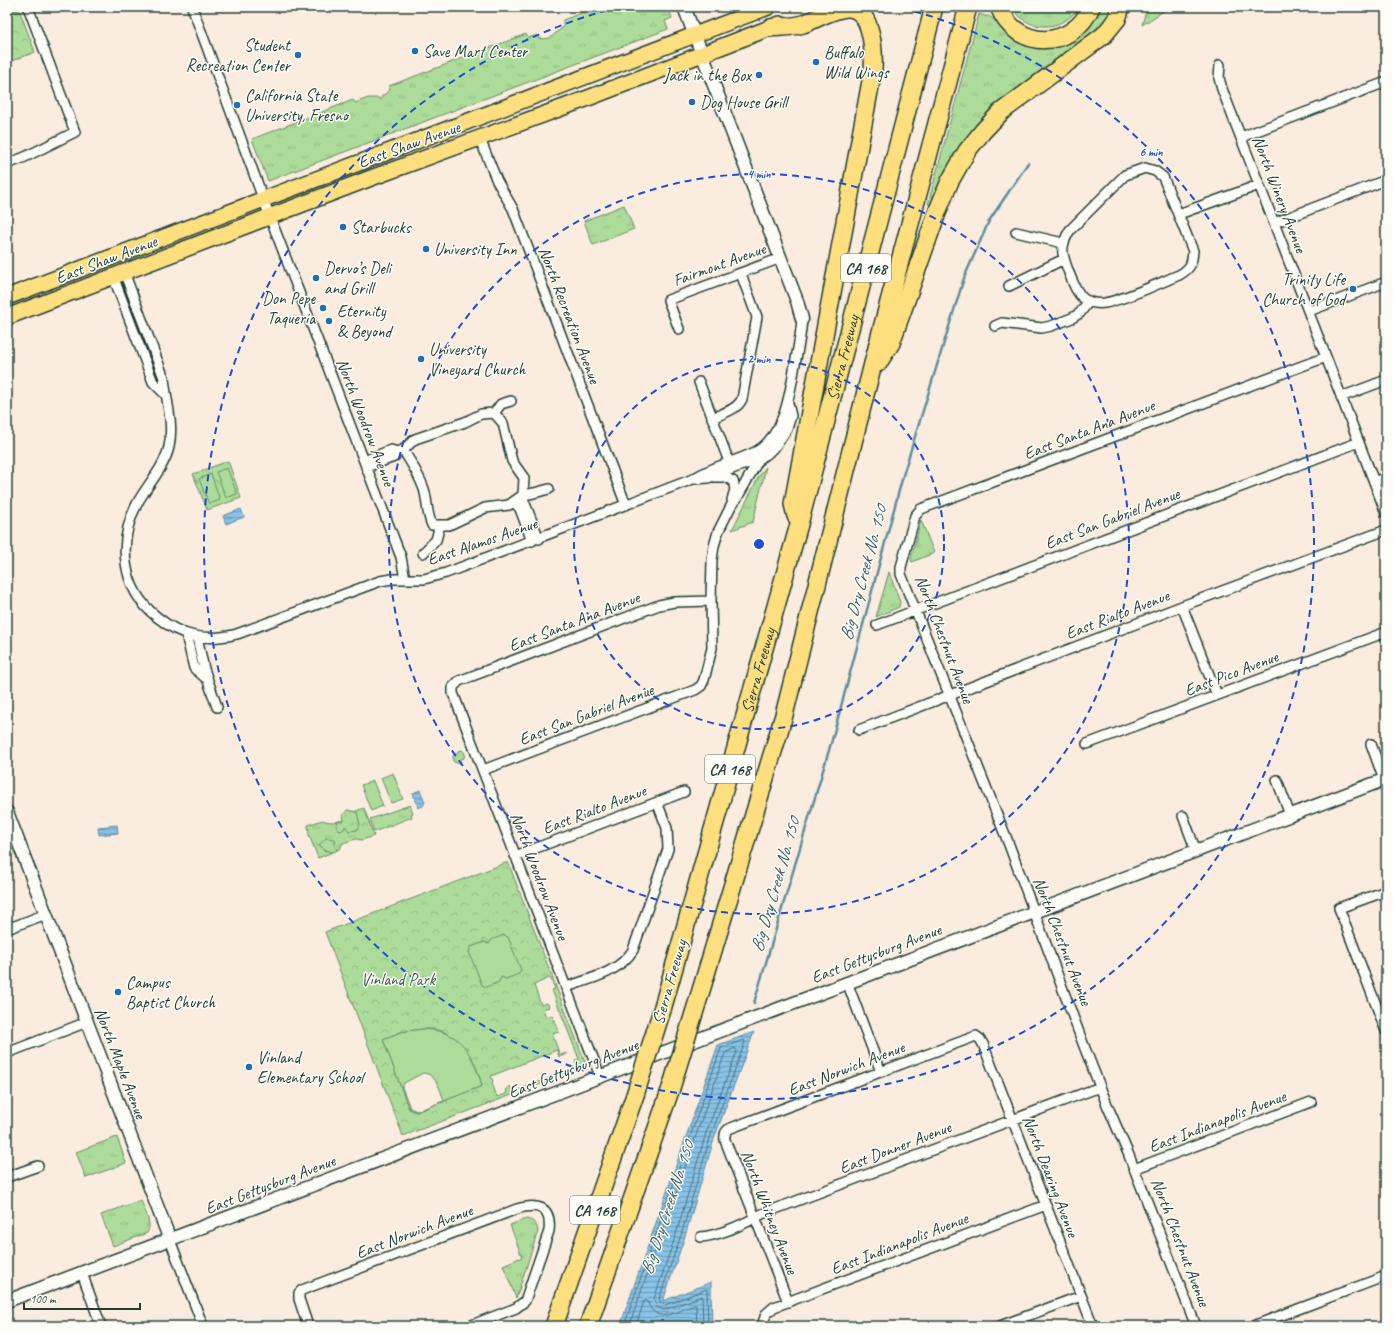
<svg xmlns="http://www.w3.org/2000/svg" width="1393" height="1333" font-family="Caveat,sans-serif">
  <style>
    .grass { fill: url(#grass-tufts); stroke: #668c67 }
    .forest { fill: url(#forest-crowns); stroke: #668c67; fill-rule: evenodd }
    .garden { fill: #addb9a; stroke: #668c67; fill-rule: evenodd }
    .water { fill: url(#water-rules); stroke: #5e8d9f }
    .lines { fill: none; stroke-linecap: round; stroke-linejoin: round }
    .shore { stroke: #49727c; stroke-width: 1 }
    .stream { stroke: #5e8d9f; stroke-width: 2.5 }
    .minor-casing { stroke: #1f3d34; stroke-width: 12 }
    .tertiary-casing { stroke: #1f3d34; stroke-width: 15 }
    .primary-casing { stroke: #1f3d34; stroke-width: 18 }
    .motorway-casing { stroke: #1f3d34; stroke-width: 20 }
    .minor { stroke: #fdfcf7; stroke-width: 9 }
    .tertiary { stroke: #fdfcf7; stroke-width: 12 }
    .primary { stroke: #fedf80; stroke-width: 15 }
    .motorway { stroke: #fedf80; stroke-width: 17 }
    .motorway-bridge-casing { stroke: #1f3d34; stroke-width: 20; stroke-linecap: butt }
    .motorway-bridge { stroke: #fedf80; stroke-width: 17 }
    .ring { fill: none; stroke: #1d4ed8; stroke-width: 2; stroke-dasharray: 7 5 }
    .poi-dot { fill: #1f6fb2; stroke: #fdfcf7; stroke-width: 1.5 }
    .labels { text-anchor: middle; stroke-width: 3; stroke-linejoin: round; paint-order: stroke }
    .shield { fill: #fdfcf7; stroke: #62766e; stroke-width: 1 }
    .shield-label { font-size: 16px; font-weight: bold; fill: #1f3d34 }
    .poi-label { font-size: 17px; fill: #1f3d34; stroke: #fdfcf7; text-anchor: start }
    .street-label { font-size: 17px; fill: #1f3d34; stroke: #fdfcf7 }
    .park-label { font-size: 17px; fill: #3b5d48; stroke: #fdfcf7 }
    .water-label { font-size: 18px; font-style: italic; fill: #395e61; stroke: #fdfcf7 }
    .centre { fill: #1d4ed8; stroke: #fdfcf7; stroke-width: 2 }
    .ring-label { font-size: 12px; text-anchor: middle; font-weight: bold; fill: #1d4ed8; stroke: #fdfcf7; stroke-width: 3; stroke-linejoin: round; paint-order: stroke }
  </style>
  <defs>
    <pattern id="grass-tufts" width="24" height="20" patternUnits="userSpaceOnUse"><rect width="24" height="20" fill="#addb9a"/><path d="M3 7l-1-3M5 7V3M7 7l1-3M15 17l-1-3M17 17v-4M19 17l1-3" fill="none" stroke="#94bd85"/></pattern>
    <pattern id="forest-crowns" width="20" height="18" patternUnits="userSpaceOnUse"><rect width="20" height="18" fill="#addb9a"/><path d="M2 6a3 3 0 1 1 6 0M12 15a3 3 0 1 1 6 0" fill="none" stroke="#94bd85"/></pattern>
    <pattern id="water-rules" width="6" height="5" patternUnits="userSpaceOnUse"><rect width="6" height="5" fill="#88c2e7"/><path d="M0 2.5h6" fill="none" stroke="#6f9fbc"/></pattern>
  </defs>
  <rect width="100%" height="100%" fill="#faecde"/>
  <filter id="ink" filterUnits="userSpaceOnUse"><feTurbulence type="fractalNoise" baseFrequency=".025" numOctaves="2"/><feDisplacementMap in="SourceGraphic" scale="8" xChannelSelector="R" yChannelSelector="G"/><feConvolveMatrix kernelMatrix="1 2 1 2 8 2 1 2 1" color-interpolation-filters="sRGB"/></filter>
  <g filter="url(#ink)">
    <path class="grass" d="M597 7H668L672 18 665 21 668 29 268 181 252 139 353 100 355 103 368 98H379L380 100 382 99 381 97 390 90 389 86 526 34 528 38 537 35 538 38C553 42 553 32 563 28V20Z
      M1012 7H1079C1063 32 1027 33 1012 7Z
      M1098 7H1111L1105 20 1086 39 1013 92 934 206 928 204 979 14 985 16H989L999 23 1037 46Z
      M1147 7H1170L1142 25Z
      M624 205 634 229 593 245 584 221Z
      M766 467 753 522 732 530 759 476Z
      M921 520 934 553 912 562 911 559Z
      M889 572 900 602 899 607 876 617Z
      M410 805 413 813 411 814 412 817 374 832 370 819Z
      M364 808 374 836 362 840 356 839 343 843 340 849 318 858 309 835 308 825 322 820C333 824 342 821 353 817L351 813Z
      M117 1137 126 1163 86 1178 76 1152Z
      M141 1200C144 1210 153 1224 147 1233L113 1246 101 1215Z
      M526 1219C533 1220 537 1224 538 1231L517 1296 516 1298 503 1265 522 1257 510 1225Z"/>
    <path class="forest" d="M19 9 35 52 7 63V13Z
      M228 461 241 498 207 510 193 474Z
      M462 750 465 753 464 758 461 759 460 763H456L453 761V756L459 751Z
      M347 810 357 812 360 825 357 830 349 831 345 826V828L341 831 338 830 336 825 338 821H344L343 815Z
      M326 838 335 839 336 842 334 844 337 850 333 852 323 850V848L319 845Z
      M508 862 585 1062 583 1068 403 1136 325 932ZM484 942 489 944 469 952 471 947ZM549 978 551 979 555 989 552 990 579 1059 575 1061 577 1067 513 1092 510 1086 507 1088 506 1094 497 1097 492 1083 493 1082 491 1076 557 1050 559 1057 567 1054V1053L560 1055 552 1034 559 1032 552 1015 546 1017 543 1009 549 1007 548 1004 546 1003 541 1005 534 985ZM422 1029H433L445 1032 471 1056 477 1069 482 1086 416 1112 409 1109 383 1039 401 1032Z"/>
    <path class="garden" d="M227 468 237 494 226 498 216 472Z
      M211 474 220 500 209 504 199 479Z
      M393 773 403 799 391 803 381 778Z
      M373 781 383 806 371 811 361 785Z
      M504 935 508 937 521 970 519 974 506 979 501 977 499 982 486 987 482 985 469 952 471 947 484 942 489 944 491 940Z
      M422 1029C461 1030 472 1052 482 1086L416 1112 409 1109 383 1039 401 1032ZM423 1073C436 1074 440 1089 444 1101L417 1111 410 1108 402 1087 404 1083Z"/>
    <path class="water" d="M241 509 244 517 226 524 223 516Z
      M420 790 425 802 423 806 418 808 413 793Z
      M117 825 118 833 99 835 98 827Z
      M754 1032 715 1136 685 1236 663 1301 711 1282 712 1326H620L718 1045Z"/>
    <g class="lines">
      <path class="shore" d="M624 1326 721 1048 744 1040 745 1042 711 1135 681 1235 659 1299 661 1303 665 1305 707 1289 708 1326
        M629 1326 725 1053 735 1048 737 1051 706 1133 676 1234 654 1299 657 1307 664 1310 702 1296 703 1326
        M636 1326 644 1301 646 1300C649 1303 649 1308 653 1311 665 1323 683 1307 696 1305L697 1326"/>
      <path class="stream" d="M754 1003 832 740 904 472 964 278 989 221 1028 163"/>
      <g class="minor-casing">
        <path id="minor" d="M192 7 270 217 401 557 405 579
          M1220 65 1219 78 1222 89 1326 357 1386 513
          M1241 137 1386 82
          M480 139 497 181 513 209 626 505
          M7 164 25 157 75 132 28 7
          M1145 168 1155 171 1163 177 1193 251C1192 264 1191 268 1179 275 1157 284 1127 299 1105 303 1098 304 1090 303 1084 299 1076 293 1073 282 1069 273 1062 254 1059 248 1070 230L1125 175Z
          M1179 214 1259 185
          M1274 223 1386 180
          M1016 232 1063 243
          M124 272 164 378C166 401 174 423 169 447 164 468 148 484 138 502 117 541 121 589 157 617 182 637 205 642 237 634L380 581 392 579H424L446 573 693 479C712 466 736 462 757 451 785 434 790 393 795 364 798 349 801 334 802 319
          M113 276 153 382 165 394
          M1009 286 1064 259
          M1309 311 1386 282
          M995 326 1002 323 1042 328 1051 326 1072 318 1080 313 1089 301
          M679 329 668 300 781 258
          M699 382 729 462
          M1341 397 1386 380
          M494 413 501 404 511 401
          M712 418C722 414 738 409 742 399L757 317 741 274
          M398 452 403 450 415 439 465 422 481 414 494 413 503 423 512 461 524 478 523 495 509 505 485 508 449 525H432C426 512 428 502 424 489 419 475 411 462 403 450
          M364 461 391 450 398 452 394 457 366 467
          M715 477H725L733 481 735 489 732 500
          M694 479 708 478 756 460 767 454 777 444 787 429 791 416 788 403
          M1374 482 1386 477
          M523 495 534 493 549 489
          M522 496 539 539
          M514 501 520 509 532 541
          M423 553 436 540 440 525
          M1182 606 1217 695
          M877 625 1359 442
          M186 634 194 668 208 680
          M197 637 204 669 217 707
          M859 730 1182 606 1386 530
          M1087 744 1386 632
          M1371 744 1384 780
          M483 770 695 690 701 686 704 680 712 648 711 601 712 560 714 546 718 532 731 506 737 498 759 459
          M1277 780 1290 815
          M1183 816 1196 851
          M515 856 684 792
          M1386 891 1339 908 1386 1031
          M7 929 46 914
          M847 982 881 1072
          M566 987C589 979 619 973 633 950L668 849 667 828 657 802
          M7 1053 87 1022
          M600 1076 453 693V687L459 681 659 605 674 602 711 601
          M1134 1169 1311 1102
          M7 1177 38 1166
          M701 1237C722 1235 744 1224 762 1214L1100 1087
          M170 1240 203 1326
          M82 1273 101 1326
          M788 1302 725 1140C724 1134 726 1130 731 1128L976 1036 980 1039 983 1044 1093 1326
          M308 1326 299 1299V1293L302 1290 517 1209C537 1203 552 1206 549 1231L525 1301 516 1308 469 1326
          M762 1326 766 1314 774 1307 1046 1205
          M1000 1326 1081 1296
          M1196 1326 1128 1153 1108 1107 1084 1046 1008 842 901 574V567L915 516 921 509 1326 357
          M1253 1326 1386 1276"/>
      </g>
      <g class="tertiary-casing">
        <path id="tertiary" d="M684 7 797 301 802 319
          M7 812 170 1240
          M7 1301 1386 779"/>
      </g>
      <g class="primary-casing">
        <path id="primary" d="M7 297 768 7
          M7 317 371 178 583 100 780 24"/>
      </g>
      <g class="motorway-casing">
        <g id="motorway">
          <path d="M999 7C1016 51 1073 50 1091 7"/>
          <path d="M770 28C780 27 793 27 803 24 817 19 832 9 847 8 873 7 874 53 873 70L793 504 796 516"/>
          <path d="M878 363 891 343 938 210 950 181 967 151 983 131 1001 112 1104 35 1117 19 1121 7"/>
          <path d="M699 997 784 715 881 332 968 7"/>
          <path id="s1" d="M662 1010 798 528 934 7"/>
          <path d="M554 1326 635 1095"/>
          <path d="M588 1326 671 1088"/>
        </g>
      </g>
      <use href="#minor" class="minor"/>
      <use href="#tertiary" class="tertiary"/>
      <use href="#primary" class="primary"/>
      <use href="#motorway" class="motorway"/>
      <g class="motorway-bridge-casing">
        <path id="motorway-bridge" d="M671 1088 699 997
          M635 1095 662 1010"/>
      </g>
      <use href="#motorway-bridge" class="motorway-bridge"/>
    </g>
  </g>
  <g class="ring">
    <circle cx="759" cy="544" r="185"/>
    <circle cx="759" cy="544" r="370"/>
    <path d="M903 8A555 555 0 1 1 615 8"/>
  </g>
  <g class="poi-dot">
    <circle cx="415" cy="51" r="4"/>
    <circle cx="298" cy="55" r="4"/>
    <circle cx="816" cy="62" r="4"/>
    <circle cx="759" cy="75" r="4"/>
    <circle cx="692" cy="102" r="4"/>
    <circle cx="237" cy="105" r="4"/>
    <circle cx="343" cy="227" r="4"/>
    <circle cx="426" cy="249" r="4"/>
    <circle cx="316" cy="278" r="4"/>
    <circle cx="1353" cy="289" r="4"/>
    <circle cx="323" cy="308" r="4"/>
    <circle cx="329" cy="321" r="4"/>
    <circle cx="421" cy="359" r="4"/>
    <circle cx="118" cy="992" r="4"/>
    <circle cx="249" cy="1067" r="4"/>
  </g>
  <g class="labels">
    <g class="shield">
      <rect x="841" y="254" width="50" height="28" rx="3"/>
      <rect x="705" y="755" width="50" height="28" rx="3"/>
      <rect x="570" y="1196" width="50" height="28" rx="3"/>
    </g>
    <g class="shield-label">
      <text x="866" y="274">CA 168</text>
      <text x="730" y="775">CA 168</text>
      <text x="595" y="1216">CA 168</text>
    </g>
    <g class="poi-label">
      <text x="290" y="51" text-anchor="end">Student<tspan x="290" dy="20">Recreation Center</tspan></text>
      <text x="423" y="57">Save Mart Center</text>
      <text x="824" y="58">Buffalo<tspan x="824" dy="20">Wild Wings</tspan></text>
      <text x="751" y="81" text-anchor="end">Jack in the Box</text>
      <text x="245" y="101">California State<tspan x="245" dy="20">University, Fresno</tspan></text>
      <text x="700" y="108">Dog House Grill</text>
      <text x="351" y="233">Starbucks</text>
      <text x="434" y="255">University Inn</text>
      <text x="324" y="274">Dervo’s Deli<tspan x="324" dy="20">and Grill</tspan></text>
      <text x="1345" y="285" text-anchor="end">Trinity Life<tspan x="1345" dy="20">Church of God</tspan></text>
      <text x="315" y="304" text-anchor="end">Don Pepe<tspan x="315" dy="20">Taqueria</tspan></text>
      <text x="337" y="317">Eternity<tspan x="337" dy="20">&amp; Beyond</tspan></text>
      <text x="429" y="355">University<tspan x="429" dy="20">Vineyard Church</tspan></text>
      <text x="126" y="988">Campus<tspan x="126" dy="20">Baptist Church</tspan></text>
      <text x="257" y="1063">Vinland<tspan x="257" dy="20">Elementary School</tspan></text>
    </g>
    <g class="street-label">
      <text transform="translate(409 144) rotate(-20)" y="6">East Shaw Avenue</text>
      <text transform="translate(1280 194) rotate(69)" y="6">North Winery Avenue</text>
      <text transform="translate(106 259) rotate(-21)" y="6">East Shaw Avenue</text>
      <text transform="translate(719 264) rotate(-20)" y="6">Fairmont Avenue</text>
      <text transform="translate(570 315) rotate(69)" y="6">North Recreation Avenue</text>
      <text dy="6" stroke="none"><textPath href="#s1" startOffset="677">Sierra Freeway</textPath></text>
      <text transform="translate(366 422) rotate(69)" y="6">North Woodrow Avenue</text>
      <text transform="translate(1089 429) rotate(-21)" y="6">East Santa Ana Avenue</text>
      <text transform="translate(1112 518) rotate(-21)" y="6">East San Gabriel Avenue</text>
      <text transform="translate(482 541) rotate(-19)" y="6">East Alamos Avenue</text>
      <text transform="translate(1117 614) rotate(-21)" y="6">East Rialto Avenue</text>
      <text transform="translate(574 621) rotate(-21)" y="6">East Santa Ana Avenue</text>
      <text transform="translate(945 639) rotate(69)" y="6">North Chestnut Avenue</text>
      <text dy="6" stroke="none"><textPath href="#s1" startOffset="353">Sierra Freeway</textPath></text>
      <text transform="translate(1231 673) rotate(-21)" y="6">East Pico Avenue</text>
      <text transform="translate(586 714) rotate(-21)" y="6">East San Gabriel Avenue</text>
      <text transform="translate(594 809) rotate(-21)" y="6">East Rialto Avenue</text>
      <text transform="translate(540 876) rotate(69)" y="6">North Woodrow Avenue</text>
      <text transform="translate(1063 941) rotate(69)" y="6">North Chestnut Avenue</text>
      <text transform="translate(876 953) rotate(-21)" y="6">East Gettysburg Avenue</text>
      <text transform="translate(669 982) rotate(-74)" y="6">Sierra Freeway</text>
      <text transform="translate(121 1063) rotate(69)" y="6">North Maple Avenue</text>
      <text transform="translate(573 1068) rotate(-21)" y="6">East Gettysburg Avenue</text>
      <text transform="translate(846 1068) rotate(-21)" y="6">East Norwich Avenue</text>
      <text transform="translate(1217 1121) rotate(-21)" y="6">East Indianapolis Avenue</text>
      <text transform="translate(895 1147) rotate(-21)" y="6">East Donner Avenue</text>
      <text transform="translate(1051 1176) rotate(69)" y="6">North Dearing Avenue</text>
      <text transform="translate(270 1184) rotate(-21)" y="6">East Gettysburg Avenue</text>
      <text transform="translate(770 1212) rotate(69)" y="6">North Whitney Avenue</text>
      <text transform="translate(414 1231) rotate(-21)" y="6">East Norwich Avenue</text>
      <text transform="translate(1181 1242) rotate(69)" y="6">North Chestnut Avenue</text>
      <text transform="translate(899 1243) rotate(-21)" y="6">East Indianapolis Avenue</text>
    </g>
    <g class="park-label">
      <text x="398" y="985">Vinland Park</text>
    </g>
    <g class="water-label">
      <text transform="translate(863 573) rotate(-75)" y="6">Big Dry Creek No. 150</text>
      <text transform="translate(775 885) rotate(-74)" y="6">Big Dry Creek No. 150</text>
      <text transform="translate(667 1208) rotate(-72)" y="6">Big Dry Creek No. 150</text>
    </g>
  </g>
  <circle cx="759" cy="544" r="6" class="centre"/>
  <g class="ring-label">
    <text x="1151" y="156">6 min</text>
    <text x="759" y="178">4 min</text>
    <text x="759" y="363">2 min</text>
  </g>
  <rect width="1393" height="1333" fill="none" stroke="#fdfcf7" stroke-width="24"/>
  <rect x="12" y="12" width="1369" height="1309" fill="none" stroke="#1f3d34" stroke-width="1.5" filter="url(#ink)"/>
  <path d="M24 1303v6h116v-6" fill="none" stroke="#1f3d34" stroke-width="2"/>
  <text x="30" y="1303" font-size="12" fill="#1f3d34" stroke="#fdfcf7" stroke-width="3" paint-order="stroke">100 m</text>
</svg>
